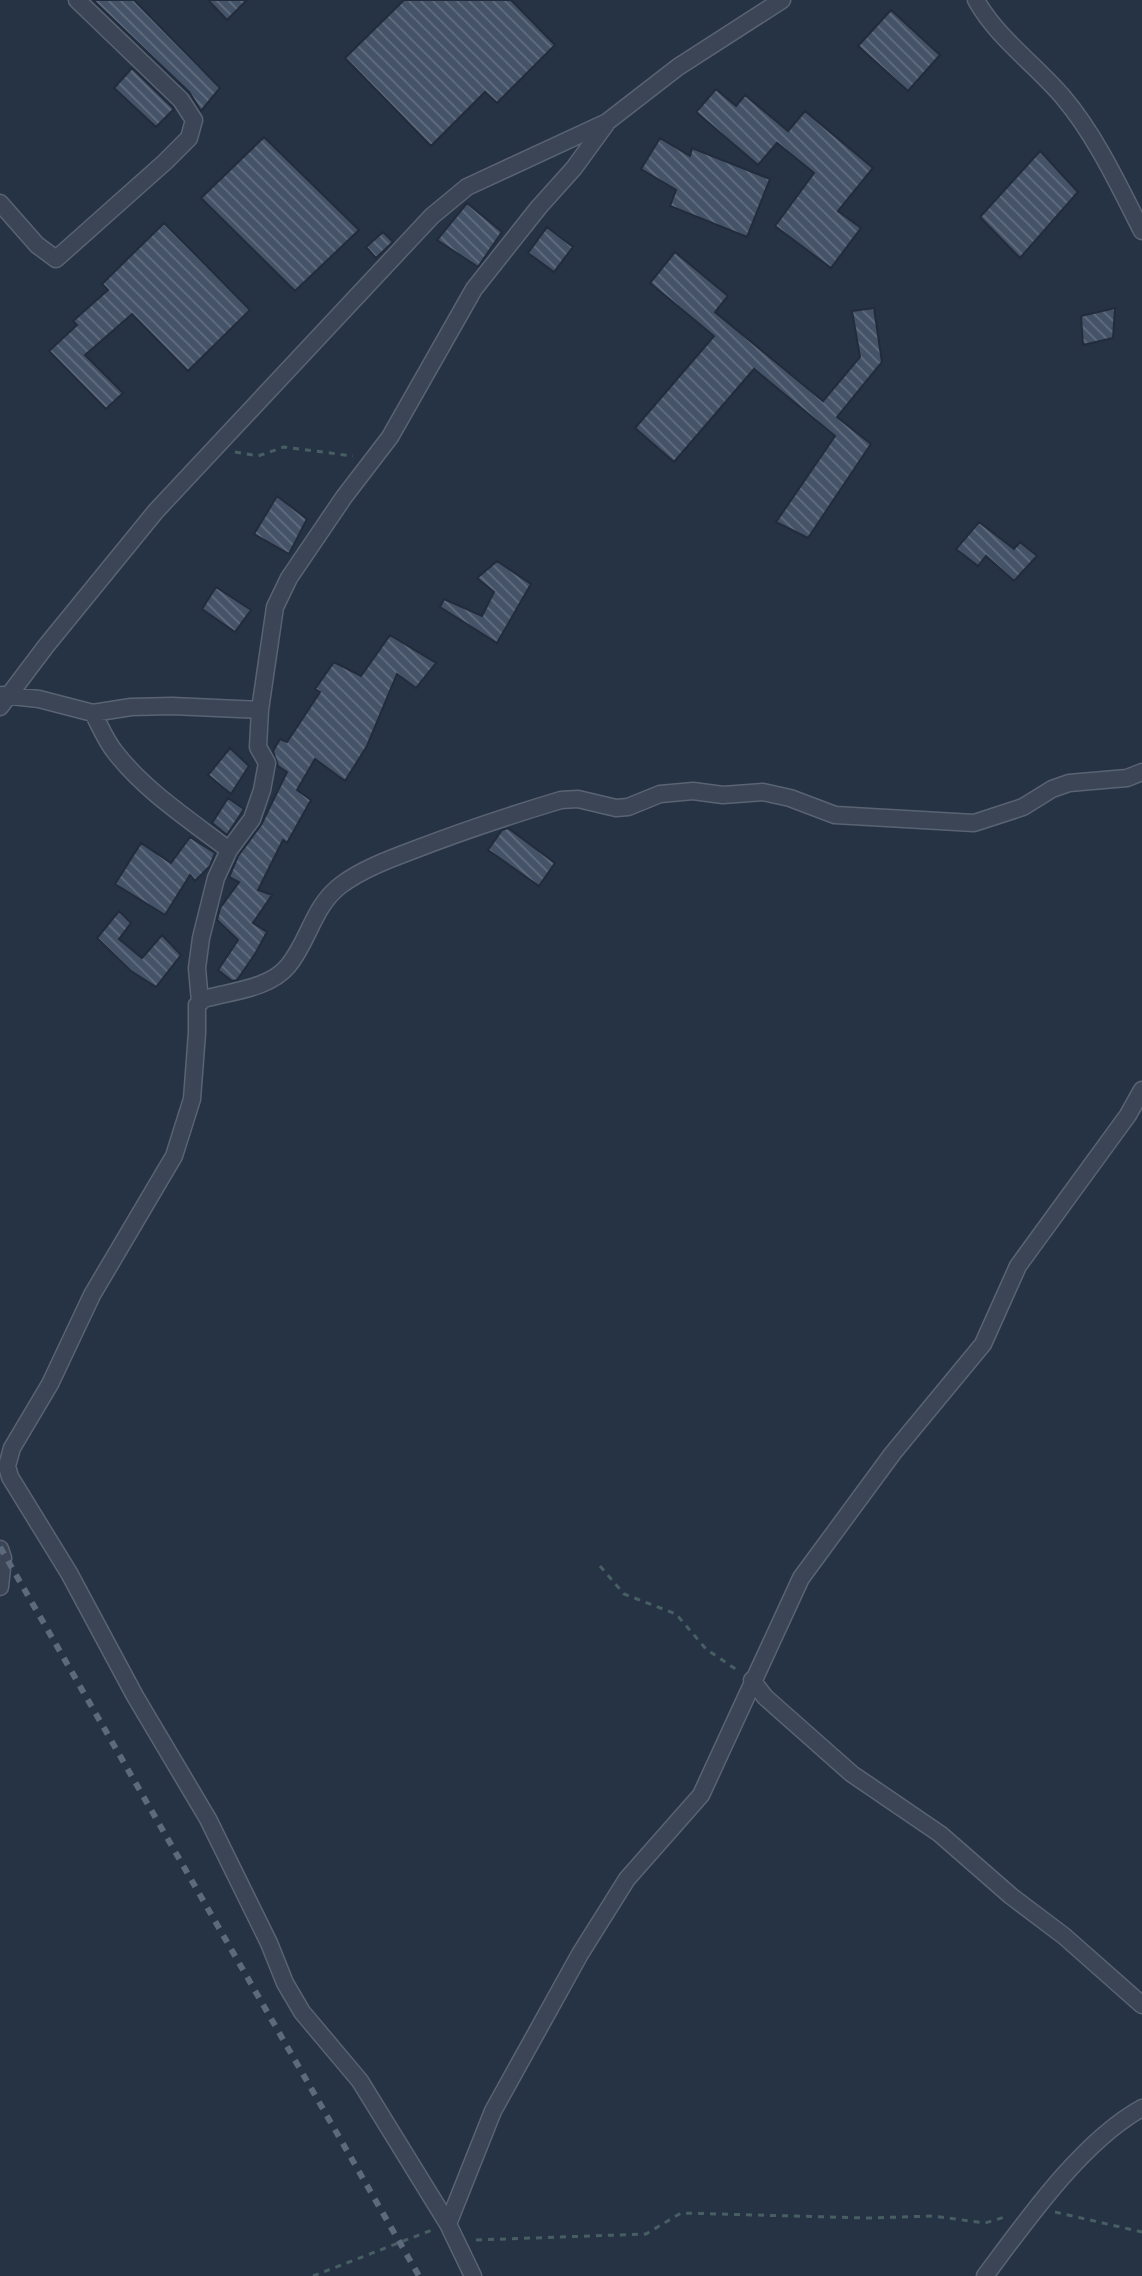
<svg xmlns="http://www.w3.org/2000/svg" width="1142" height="2276" font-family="Manrope,sans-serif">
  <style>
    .building { fill: url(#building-back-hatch); stroke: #222c3c; stroke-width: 2 }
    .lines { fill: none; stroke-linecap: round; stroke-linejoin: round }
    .street-casing { stroke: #5a6372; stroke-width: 19 }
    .path { stroke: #475f62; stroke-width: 3; stroke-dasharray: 6 6; stroke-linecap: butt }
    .street { stroke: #3b4555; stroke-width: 16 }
    .rail { stroke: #5d697c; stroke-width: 6; stroke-dasharray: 8 8; stroke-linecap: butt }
  </style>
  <defs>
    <pattern id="building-back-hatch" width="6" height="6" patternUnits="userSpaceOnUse" patternTransform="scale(2)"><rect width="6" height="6" fill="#455368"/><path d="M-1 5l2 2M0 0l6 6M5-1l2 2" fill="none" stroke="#5e6a7c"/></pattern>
  </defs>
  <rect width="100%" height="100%" fill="#263345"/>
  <path class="building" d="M93 0H134L220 88 201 111 189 92Z
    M208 0H247L227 20Z
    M404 0H511L555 45 497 103 485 92 431 146 345 58Z
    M891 10 940 55 908 91 858 46Z
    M132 68 174 109 156 127 114 88Z
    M716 89 736 106 745 95 788 131 805 111 873 168 838 211 861 228 831 268 775 226 814 173 777 143 758 165 696 112Z
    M264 137 359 230 295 291 201 198Z
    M660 138 690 156 692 148 770 179 747 237 670 206 676 190 641 169Z
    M1040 151 1078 192 1020 258 980 217Z
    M467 203 502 232 478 267 437 240Z
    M164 223 250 310 188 371 132 314 85 355 123 393 106 409 49 351 77 325 73 321 108 290 102 284Z
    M547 227 573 247 554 272 528 253Z
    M383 232 393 242 376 258 366 247Z
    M675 252 728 296 715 312 823 401 860 357 852 311 874 308 882 362 837 417 871 444 808 538 776 522 835 436 754 369 674 462 635 428 714 336 650 283Z
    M1115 308 1113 338 1083 345 1081 316Z
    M277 496 307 519 289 554 254 534Z
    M979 522 1014 549 1020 542 1037 556 1014 581 986 556 978 566 956 549Z
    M497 561 531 584 497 643 440 607 444 599 482 616 494 592 477 578Z
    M216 587 251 610 235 632 202 609Z
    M390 635 436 663 416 688 397 674 367 746 345 781 315 759 297 790 311 800 287 843 283 840 258 890 272 895 253 923 267 932 255 954 237 980 232 981 218 970 238 940 217 920 220 908 239 882 229 877 238 856 261 825 287 772 278 766 273 751 280 739 287 742 320 692 315 689 334 662 361 676Z
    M230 748 249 766 231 794 208 775Z
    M228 798 244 809 227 835 212 823Z
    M508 828 555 863 539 886 488 850 502 830Z
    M190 837 215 853 210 866 195 881 190 875 165 915 115 884 141 843 171 863Z
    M119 911 131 923 119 939 142 958 162 935 181 955 156 987 131 971 97 938Z"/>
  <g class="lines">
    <g class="street-casing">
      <path id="street" d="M976 0C997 38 1035 64 1063 97 1096 136 1119 186 1142 231
        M0 203 37 245 56 259 165 162 189 138 194 120 181 100 77 0
        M2 695 39 699 93 713 131 707 172 706 260 710
        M0 707 46 646 156 511 432 216 467 187 607 122 678 67 782 0
        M93 713C100 726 106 741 115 752 145 791 190 820 229 850
        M200 1002 197 968 201 938 216 878 229 850 252 819 262 790 267 763 258 747 260 710 275 607 289 578 344 497 390 437 474 289 539 207 574 168 606 124
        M0 1549 3 1558 0 1587
        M752 1680 765 1697 852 1774 940 1834 1011 1896 1064 1936 1142 2005
        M448 2224 493 2111 580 1954 627 1879 701 1795 801 1578 893 1453 983 1344 1018 1266 1128 1115 1142 1090
        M473 2276 448 2224 360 2081 302 2012 285 1983 269 1943 208 1819 135 1696 69 1573 10 1477 7 1466 12 1448 50 1384 92 1295 174 1156 192 1099 197 1033V1005L204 999C231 991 269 989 288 966 309 941 313 906 341 885 361 870 387 860 411 851 460 832 511 815 561 800L578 799 616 808 628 807 660 794 693 791 723 795 763 792 790 798 835 815 974 823 1023 807 1052 789 1069 783 1127 778 1142 772
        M985 2276C1026 2221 1082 2141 1142 2108"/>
    </g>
    <path class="path" d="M235 452 258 456 284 447 353 456
      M600 1566 624 1594 676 1614 706 1649 737 1670
      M1055 2212 1142 2232
      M476 2240 646 2234 681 2213 868 2218 933 2216 985 2223 1005 2217
      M313 2276 432 2230"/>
    <use href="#street" class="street"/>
    <path class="rail" d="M0 1547 419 2276"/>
  </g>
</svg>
